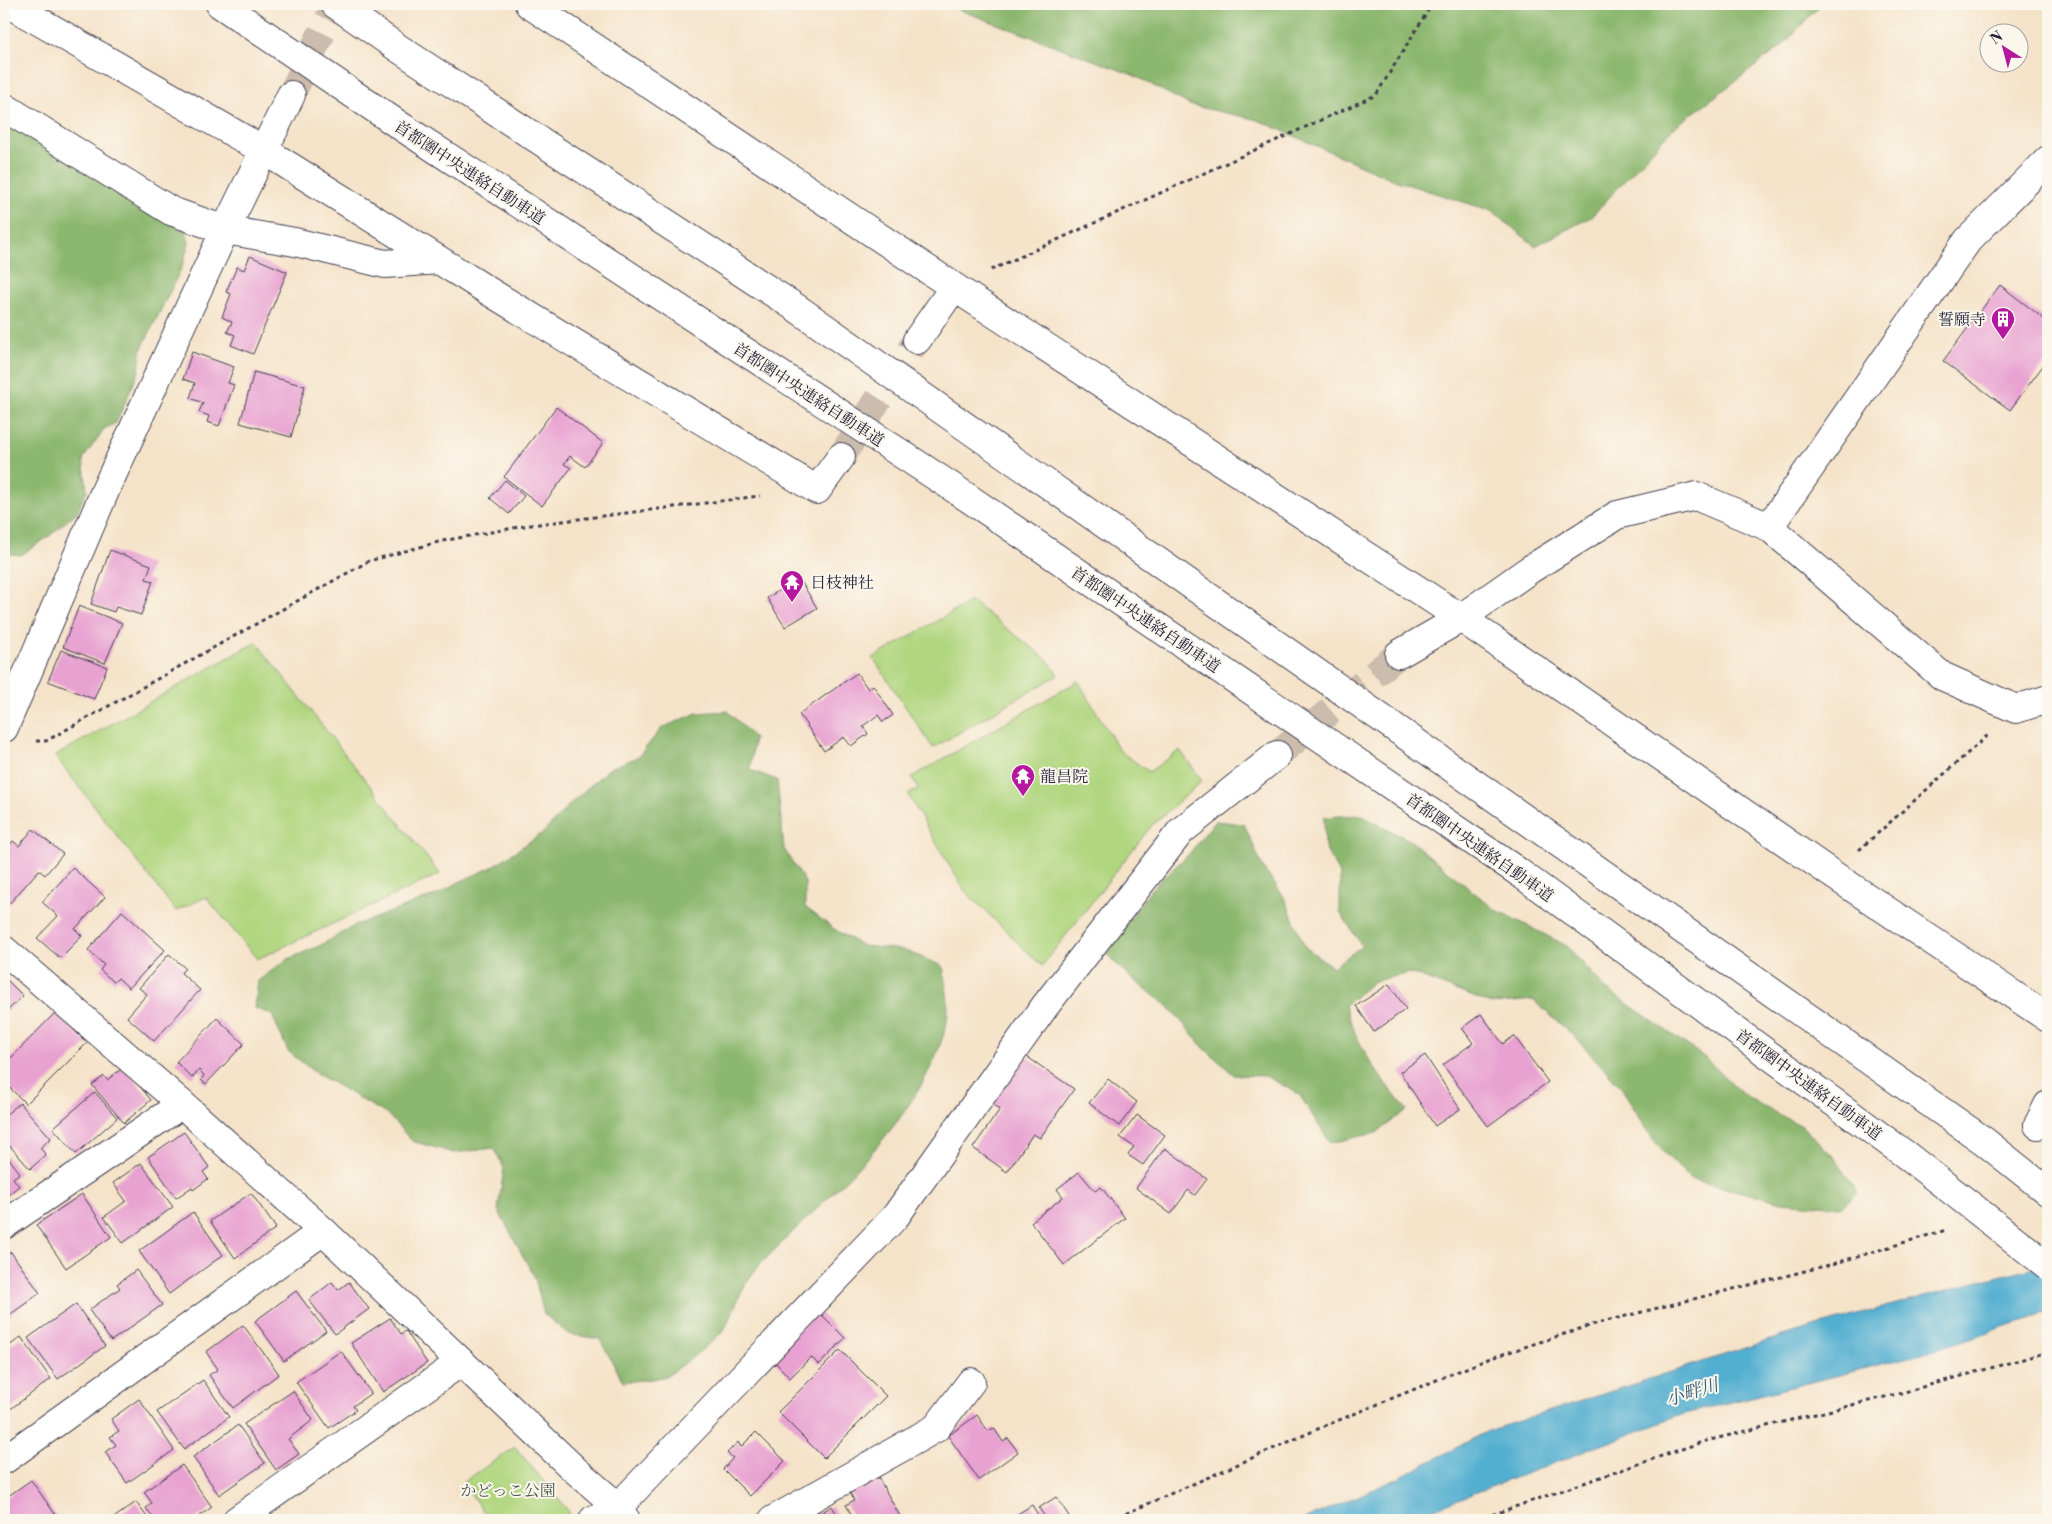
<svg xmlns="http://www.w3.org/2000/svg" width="2052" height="1524" font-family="'Libre Bodoni','Noto Serif JP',serif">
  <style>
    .green { fill: #b0d67f; stroke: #697c5d }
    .forest { fill: #8cb76e; stroke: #576c54 }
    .water { fill: #52afd0; stroke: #3a6886 }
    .building { fill: #e8a2d1 }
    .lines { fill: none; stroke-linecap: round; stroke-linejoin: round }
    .minor-tunnel { stroke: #cbbcad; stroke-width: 28; stroke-dasharray: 28 14; stroke-linecap: butt }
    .minor-casing { stroke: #423f50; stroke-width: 30 }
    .highway-casing { stroke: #423f50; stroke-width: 30 }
    .path { stroke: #423f50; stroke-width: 3; stroke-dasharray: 4 4; stroke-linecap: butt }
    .minor { stroke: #fff; stroke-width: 28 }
    .highway { stroke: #fff; stroke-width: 28 }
    .highway-bridge-casing { stroke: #423f50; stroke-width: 30; stroke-linecap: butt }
    .highway-bridge { stroke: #fff; stroke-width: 28 }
    .labels { text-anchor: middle; stroke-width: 4; stroke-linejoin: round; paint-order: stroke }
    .street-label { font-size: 16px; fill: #22223b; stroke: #fbf7ec }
    .poi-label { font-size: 16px; fill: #22223b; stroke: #fbf7ec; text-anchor: start }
    .park-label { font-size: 16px; fill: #4d584f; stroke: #fbf7ec }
    .water-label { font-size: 18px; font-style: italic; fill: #355a77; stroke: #fbf7ec }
  </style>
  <rect width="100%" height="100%" fill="#fbf7ec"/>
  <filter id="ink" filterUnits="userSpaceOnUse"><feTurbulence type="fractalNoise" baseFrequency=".02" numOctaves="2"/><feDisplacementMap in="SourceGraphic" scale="10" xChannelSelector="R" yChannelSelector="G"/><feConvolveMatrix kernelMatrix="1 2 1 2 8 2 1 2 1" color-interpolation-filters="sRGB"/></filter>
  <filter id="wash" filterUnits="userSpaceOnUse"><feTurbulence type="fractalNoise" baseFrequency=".0096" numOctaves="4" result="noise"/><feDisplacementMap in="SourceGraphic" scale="20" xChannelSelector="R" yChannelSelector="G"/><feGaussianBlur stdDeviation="1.12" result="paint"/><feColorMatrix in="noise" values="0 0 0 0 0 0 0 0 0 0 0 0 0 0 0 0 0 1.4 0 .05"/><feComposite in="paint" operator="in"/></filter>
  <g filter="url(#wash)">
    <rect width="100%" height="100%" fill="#f5e3c9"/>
    <path class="green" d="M971 601 1048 660 1058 675 933 748 873 658Z
      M256 642 440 874 257 959 206 897 176 911 55 756Z
      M1078 681 1120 751 1149 772 1180 750 1202 781 1152 825 1042 966 964 890 908 795 918 789 912 777Z
      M515 1447 570 1513 558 1520H490L462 1483Z"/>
    <path class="forest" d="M944 4H1821L1781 47 1673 128 1591 217 1535 246 1492 211 1397 181 1258 120 1190 105 1133 75Z
      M11 123 183 224 189 242 182 267 141 350 139 371 116 423 104 429 83 459 87 490 77 512 48 537 21 555 4 553V128Z
      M728 711 754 738 750 770 777 780 784 849 805 882V907L834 929 862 946 903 950 943 966C946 986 951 1010 945 1030 915 1130 826 1195 758 1267 742 1284 735 1309 724 1330 721 1335 675 1372 668 1375 656 1380 637 1380 623 1382L600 1339 568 1334 544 1314 535 1278 498 1210 504 1168 494 1148 454 1153 412 1141 388 1115 314 1072 288 1051 272 1015 255 1008 258 981 286 960 319 946 356 925 439 894 459 882 492 867 544 832 572 802 610 768 638 757 662 728 697 713Z
      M1360 815 1411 841 1493 908 1567 946 1605 988 1704 1057 1739 1091 1764 1107 1802 1126 1834 1157 1858 1192 1841 1207 1782 1202 1690 1179 1656 1144 1621 1087 1573 1035 1533 1000 1492 1004 1410 973 1374 981 1345 1005C1357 1046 1379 1078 1407 1110L1376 1133 1330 1143 1299 1094 1266 1076 1234 1075 1203 1047 1169 1007 1131 978 1106 954 1151 889 1189 854 1215 821 1244 824 1264 870 1283 895 1305 947 1333 967 1362 946 1340 912V875L1325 848 1324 817Z"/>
    <path class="water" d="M2048 1264V1312L1922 1354 1684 1414 1403 1520H1303L1397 1479 1488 1431 1789 1334 1975 1282Z"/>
    <g id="blocks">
      <path class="building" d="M250 256 287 272 253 354 231 345 235 335 227 332 232 322 222 317 231 294 226 292 237 267 244 270Z
        M2000 285 2048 322V359L2010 410 1943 361Z
        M192 352 234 367 228 383 234 385 219 426 207 422 209 416 199 412 203 403 190 398 195 383 183 379Z
        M254 372 305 386 291 437 240 423Z
        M556 407 603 443 585 467 570 456 564 464 571 468 542 506 504 477Z
        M505 480 524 496 509 514 490 498Z
        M110 550 151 565 146 579 153 581 141 615 116 607 114 612 91 604Z
        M799 578 817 608 785 627 767 598Z
        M79 606 122 623 105 663 63 647Z
        M61 650 107 667 94 699 48 681Z
        M857 673 868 689 873 685 893 715 883 722 878 715 863 726 868 734 851 746 844 737 824 751 799 714Z
        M33 829 63 854 45 875 39 870 9 904 4 900V852L13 841 19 846Z
        M73 868 105 897 75 929 82 936 60 958 37 938 58 916 42 902Z
        M122 911 165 950 129 988 118 978 114 982 100 970 104 965 88 950Z
        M169 954 185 968 181 973 200 990 154 1041 127 1017 147 994 139 988Z
        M4 977 23 996 4 1014Z
        M1389 984 1406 1009 1374 1032 1356 1006Z
        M56 1012 87 1043 26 1104 4 1082V1065Z
        M1481 1014 1503 1044 1514 1036 1548 1082 1488 1126 1443 1065 1473 1043 1462 1028Z
        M217 1018 244 1044 206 1084 201 1080 204 1075 199 1070 192 1078 176 1062Z
        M1023 1054 1074 1089 1040 1138 1033 1134 1007 1172 973 1148 1000 1109 989 1102Z
        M1425 1055 1460 1109 1435 1126 1400 1072Z
        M124 1067 151 1100 124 1123 92 1085 104 1076 107 1080Z
        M1108 1079 1137 1102 1119 1126 1089 1103Z
        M95 1092 117 1118 76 1154 53 1128Z
        M20 1103 51 1138 40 1148 46 1155 30 1169 10 1146 8 1149 4 1144V1116Z
        M1137 1115 1165 1135 1143 1165 1128 1155 1134 1147 1120 1137Z
        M184 1132 209 1167 203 1172 208 1179 193 1190 192 1187 176 1198 148 1157Z
        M1165 1148 1207 1179 1195 1195 1188 1190 1171 1214 1136 1188Z
        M4 1152 20 1173 13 1178 19 1186 4 1198Z
        M141 1163 173 1207 123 1243 104 1217 126 1201 113 1183Z
        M1079 1172 1095 1191 1101 1187 1125 1218 1064 1265 1031 1222 1063 1197 1057 1189Z
        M251 1193 276 1228 235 1258 210 1221Z
        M82 1194 111 1237 66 1268 36 1225Z
        M193 1212 223 1255 169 1294 139 1251Z
        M11 1252 40 1293 4 1319V1257Z
        M136 1270 162 1305 111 1341 89 1310 120 1288 117 1284Z
        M332 1282 338 1290 349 1282 369 1309 335 1334 309 1300Z
        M296 1291 326 1331 284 1361 255 1321Z
        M76 1304 105 1346 58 1379 28 1338Z
        M818 1311 845 1338 819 1365 811 1357 790 1378 771 1358Z
        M390 1318 401 1334 406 1331 427 1363 383 1392 351 1343Z
        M243 1325 279 1374 233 1408 209 1375 218 1369 206 1352Z
        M21 1337 51 1379 5 1413 4 1350Z
        M840 1350 886 1396 824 1458 778 1412Z
        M341 1351 371 1393 353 1406 356 1410 329 1428 296 1382Z
        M203 1380 229 1417 184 1449 157 1412Z
        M293 1391 313 1420 288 1439 299 1454 276 1470 244 1424Z
        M139 1399 174 1450 127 1483 105 1452 116 1445 110 1437 119 1431 111 1419Z
        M977 1415 988 1431 994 1428 1003 1442 1008 1438 1018 1452 979 1480 948 1436Z
        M238 1425 265 1463 219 1495 193 1457Z
        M756 1432 785 1461 750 1496 723 1469 733 1458 727 1453 738 1442 741 1447Z
        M182 1465 212 1507 194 1520H155L146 1508 152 1503 144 1492Z
        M878 1477 901 1518 898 1520H855L846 1505 854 1500 850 1493Z
        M31 1480 57 1517 53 1520H4V1499Z
        M1056 1497 1069 1516 1062 1520H1047L1039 1508Z
        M136 1502 149 1520H111Z
        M1032 1505 1041 1520H1008Z
        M832 1506 840 1520H796L816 1508 819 1514Z"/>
    </g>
  </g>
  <g filter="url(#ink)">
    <use href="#blocks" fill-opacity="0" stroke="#423f50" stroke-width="1"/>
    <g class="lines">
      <path class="minor-tunnel" d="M291 95 336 4
        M841 457 917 340
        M1277 755 1399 654"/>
      <g class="minor-casing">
        <path id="minor" d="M9 4 265 151 490 292 817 490 841 457
          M529 4 954 287 1461 618 1832 874 2048 1018
          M4 107 171 211 225 230 295 242 385 264 439 260
          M917 340 954 287
          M1769 527 1942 676 2016 709 2048 699
          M1399 654 1461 618 1529 570 1617 515 1696 496 1769 527 1968 240 2048 160
          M4 728 105 491 225 230 291 95
          M4 950 182 1104 323 1231 574 1469 618 1507 626 1520
          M2038 1125 2048 1105
          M4 1225 182 1104
          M4 1460 323 1231
          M237 1520 461 1362
          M593 1520 618 1507 895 1217 1045 1006 1181 831 1277 755
          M773 1520 936 1428 971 1382"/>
      </g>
      <g class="highway-casing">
        <path id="highway" d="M220 4 399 125 952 487 1517 871 1906 1155
          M335 4 398 48 798 309 1984 1141 2048 1192"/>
      </g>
      <path class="path" d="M991 270 1376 95 1432 4
        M36 741H46L369 561 442 541 524 526 760 496
        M1859 850 1988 735
        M1111 1520 1327 1425 1488 1359 1598 1323 1829 1265 1946 1230
        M1477 1520 1702 1442 1901 1393 2048 1352"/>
      <use href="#minor" class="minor"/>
      <use href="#highway" class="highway"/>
      <g class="highway-bridge-casing">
        <path id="highway-bridge" d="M1906 1155 2048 1266"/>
      </g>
      <use href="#highway-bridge" class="highway-bridge"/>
    </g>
  </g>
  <defs>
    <g id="building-pin" transform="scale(1.25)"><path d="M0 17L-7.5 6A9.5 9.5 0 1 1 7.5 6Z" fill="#b5179e" stroke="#fbf7ec"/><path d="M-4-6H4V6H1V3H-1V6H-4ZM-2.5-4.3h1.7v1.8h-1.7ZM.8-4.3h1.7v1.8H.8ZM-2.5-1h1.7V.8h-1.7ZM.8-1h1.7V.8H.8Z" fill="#fff"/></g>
    <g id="temple-pin" transform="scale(1.25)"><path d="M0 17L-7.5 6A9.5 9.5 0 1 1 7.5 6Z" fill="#b5179e" stroke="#fbf7ec"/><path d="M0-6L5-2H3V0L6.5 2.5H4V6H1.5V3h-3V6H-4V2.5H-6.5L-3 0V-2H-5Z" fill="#fff"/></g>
  </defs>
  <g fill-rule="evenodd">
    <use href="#building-pin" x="2003" y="319"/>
    <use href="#temple-pin" x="792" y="582"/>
    <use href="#temple-pin" x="1023" y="776"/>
  </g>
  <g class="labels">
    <g class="street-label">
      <text transform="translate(470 172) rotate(33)" y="6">首都圏中央連絡自動車道</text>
      <text transform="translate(809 394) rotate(33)" y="6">首都圏中央連絡自動車道</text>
      <text transform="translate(1146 619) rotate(34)" y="6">首都圏中央連絡自動車道</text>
      <text transform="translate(1480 847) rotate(35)" y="6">首都圏中央連絡自動車道</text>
      <text transform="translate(1809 1084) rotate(36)" y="6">首都圏中央連絡自動車道</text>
    </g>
    <g class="poi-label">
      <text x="1986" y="325" text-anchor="end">誓願寺</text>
      <text x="810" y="588">日枝神社</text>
      <text x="1040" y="782">龍昌院</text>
    </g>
    <g class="park-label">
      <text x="508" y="1496">かどっこ公園</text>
    </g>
    <g class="water-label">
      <text transform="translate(1692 1392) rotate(-17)" y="6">小畔川</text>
    </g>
  </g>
  <rect width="2052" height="1524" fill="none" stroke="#fbf7ec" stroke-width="20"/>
  <g transform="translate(2004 48) rotate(324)"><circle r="24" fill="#fbf7ec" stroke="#a4a2a5"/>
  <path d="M0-4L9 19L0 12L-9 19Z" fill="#b5179e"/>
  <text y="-8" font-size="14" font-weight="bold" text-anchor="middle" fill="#22223b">N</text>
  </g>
</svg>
